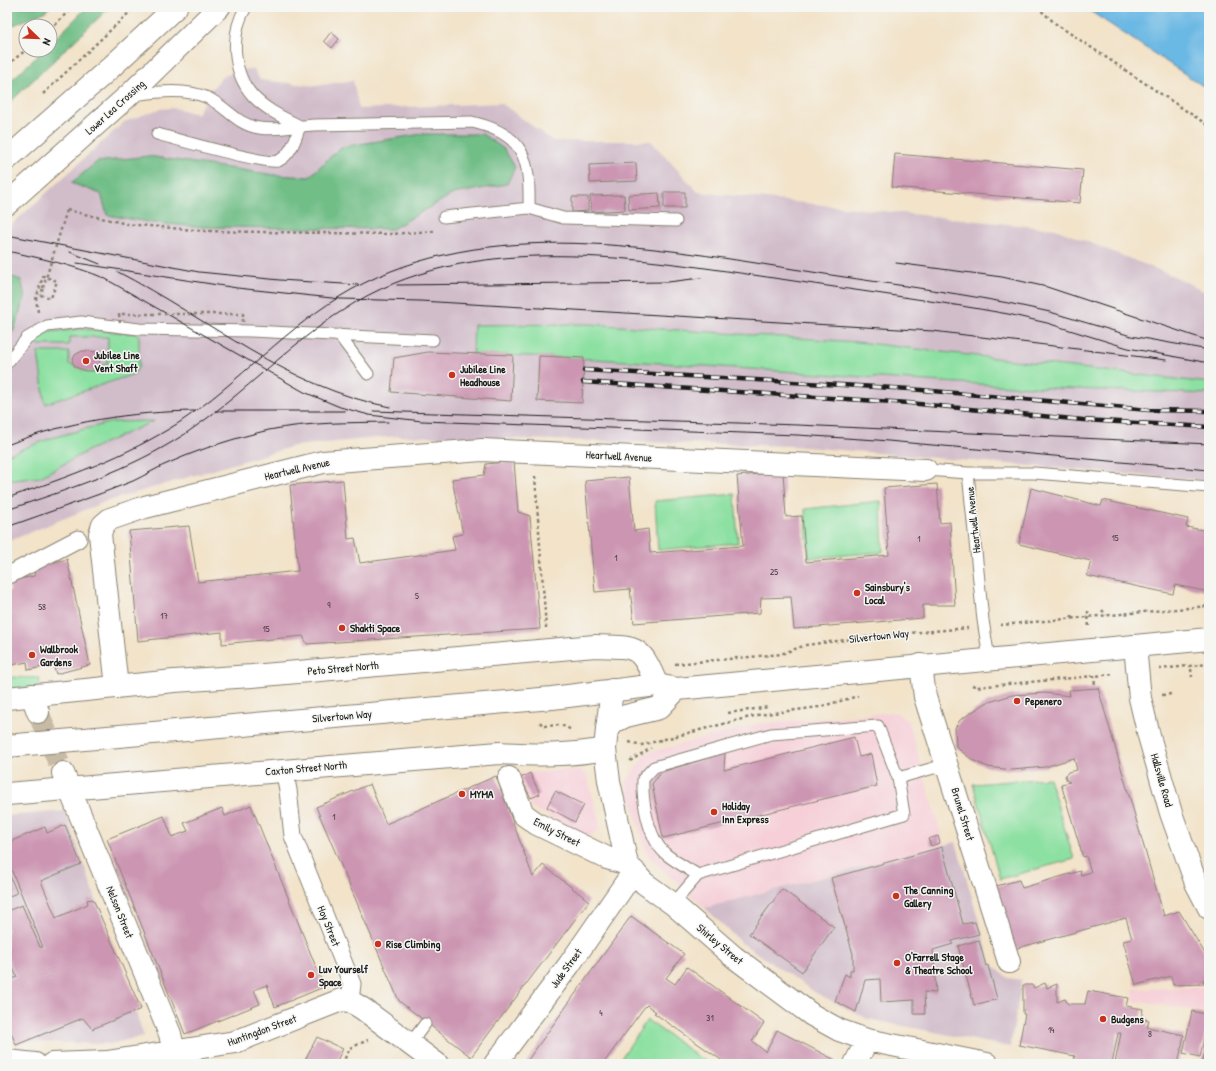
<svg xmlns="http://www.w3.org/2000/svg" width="1216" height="1071" font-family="'Patrick Hand',sans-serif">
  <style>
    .built { fill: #f6cfd8 }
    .industrial { fill: #d1bdca }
    .green { fill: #8ce0a1; stroke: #547e5e }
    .forest { fill: #71be87; stroke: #466d52 }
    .water { fill: #6ab8e4; stroke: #436a80 }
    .building { fill: #cc96b2 }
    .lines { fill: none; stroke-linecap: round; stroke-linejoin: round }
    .minor-tunnel { stroke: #c7bba6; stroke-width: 22; stroke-dasharray: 22 11; stroke-linecap: butt }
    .service-casing { stroke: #878072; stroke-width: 13 }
    .pedestrian-casing { stroke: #878072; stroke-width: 19 }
    .minor-casing { stroke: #878072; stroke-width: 24 }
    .tertiary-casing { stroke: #878072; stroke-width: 24 }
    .primary-casing { stroke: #878072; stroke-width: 24 }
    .trunk-casing { stroke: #878072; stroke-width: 24 }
    .path { stroke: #878072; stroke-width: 2.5; stroke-dasharray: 3 3; stroke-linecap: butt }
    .service { stroke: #fff; stroke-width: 11 }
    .pedestrian { stroke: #fff; stroke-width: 17 }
    .minor { stroke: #fff; stroke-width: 22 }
    .tertiary { stroke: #fff; stroke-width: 22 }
    .primary { stroke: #fff; stroke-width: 22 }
    .trunk { stroke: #fff; stroke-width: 22 }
    .tram { stroke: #1c1c1c; stroke-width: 1 }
    .rail-casing { stroke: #1c1c1c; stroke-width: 4.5 }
    .rail { stroke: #f6f6f2; stroke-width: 3; stroke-dasharray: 9; stroke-linecap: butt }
    .primary-bridge-casing { stroke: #878072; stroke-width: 24; stroke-linecap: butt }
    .path-bridge { stroke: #878072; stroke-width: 2.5; stroke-dasharray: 3 3; stroke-linecap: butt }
    .primary-bridge { stroke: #fff; stroke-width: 22 }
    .poi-dot { fill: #c8321e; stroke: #f6f6f2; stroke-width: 1.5 }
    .labels { text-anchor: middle; stroke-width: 3; stroke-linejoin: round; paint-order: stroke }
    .number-label { font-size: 9px; fill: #483a42 }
    .street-label { font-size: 11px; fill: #1c1c1c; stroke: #f6f6f2 }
    .poi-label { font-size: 11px; font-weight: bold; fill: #1c1c1c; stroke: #f6f6f2; text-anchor: start }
  </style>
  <rect width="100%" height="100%" fill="#f6f6f2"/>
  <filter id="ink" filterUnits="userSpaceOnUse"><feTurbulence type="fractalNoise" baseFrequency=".025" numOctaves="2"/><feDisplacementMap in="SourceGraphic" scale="8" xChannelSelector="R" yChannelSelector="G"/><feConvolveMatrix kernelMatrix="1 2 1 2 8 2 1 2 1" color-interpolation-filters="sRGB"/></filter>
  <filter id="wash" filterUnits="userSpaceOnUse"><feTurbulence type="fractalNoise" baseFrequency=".012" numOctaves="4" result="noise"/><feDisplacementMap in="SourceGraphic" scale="16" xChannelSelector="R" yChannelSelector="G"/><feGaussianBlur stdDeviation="0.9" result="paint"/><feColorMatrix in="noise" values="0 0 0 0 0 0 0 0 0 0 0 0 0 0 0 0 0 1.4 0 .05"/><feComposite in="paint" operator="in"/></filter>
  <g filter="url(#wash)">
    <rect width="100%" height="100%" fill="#f2e3c9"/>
    <path class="built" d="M895 712 909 722 944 845 705 908 647 855 626 782 647 753 758 724Z
      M578 769 587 775 600 825 599 830 589 836 532 808 517 774Z
      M1209 987V1012L1134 1001 1133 989Z
      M1209 1021V1064H1199Z"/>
    <path class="industrial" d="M254 69 260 80 316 86 353 80 359 109 501 103 553 141H651L698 192 1055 229 1176 277 1209 294V481L793 446 398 436 294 446 104 502 7 542V229L124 122 159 109 174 108 197 114 212 89 222 77 239 70Z
      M65 811 144 1036 110 1044 32 1042 9 1039 7 1034V816Z
      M956 842 991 964 1008 978 1022 980 1010 1047 868 1019 816 993 742 943 705 908Z"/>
    <path class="green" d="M589 324 857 342 1209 383V394C1144 391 1078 390 1013 386 833 377 653 359 473 354L474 325Z
      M83 329 139 334V366L134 374 45 404 38 352H69V364L86 371H99V365H107L108 337H69V345H38L39 336 48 332Z
      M154 421 91 449 40 477 7 481V455L51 438 112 422Z
      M735 494 738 543 658 550 655 501Z
      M881 501 883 552 809 558 805 509Z
      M7 677 40 678 39 687 7 689Z
      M1049 778 1074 859 1000 879 973 784Z
      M647 1020 709 1064H617Z"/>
    <path class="forest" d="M7 7H50L44 12 7 28Z
      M87 7H110L7 105V84L44 50H50V44Z
      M422 134H482L504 149 515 167 507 184 453 194 392 229 205 227 153 223 107 215 101 194 71 183 97 162 148 156 275 175 309 177 341 147Z
      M7 275 21 280 25 296 14 330 7 339Z"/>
    <path class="water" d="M1084 7H1209V90Z"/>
    <g id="blocks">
      <path class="building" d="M331 32 339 39 332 48 324 41Z
        M895 154 1083 170 1080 203 892 187Z
        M636 163 637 181 590 183 589 165Z
        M664 192H685V208H664Z
        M659 193 660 208 629 210 628 195Z
        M624 195 625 210 591 212 590 196Z
        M572 197H588V211L572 212Z
        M82 351 100 352 99 371H86L75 367 72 360 75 355Z
        M428 352 513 355 511 401 391 392 394 358Z
        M539 356 584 358 582 403 537 401Z
        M514 461 518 512 530 516 540 629 307 644 303 636 222 644V632L138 641 129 531 189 526 198 582 298 571 290 485 343 480 348 539 355 538 360 563 455 550 452 536 463 534 452 479 484 475 486 464Z
        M783 472 786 517 802 516 806 562 889 555 884 488 937 484 940 523 950 522 955 605H923V618L794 629 791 597 761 598 760 613 634 623 630 589 595 592 585 481 629 477 634 531 648 529 650 553 743 546 737 476Z
        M1031 488 1101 506 1103 500 1188 519 1186 527 1209 531V592L1175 585 1173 594 1087 576 1091 561 1019 544Z
        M67 559 90 665 56 674 53 665 28 670 27 662 7 666V591H10V581L34 576 36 567Z
        M1098 688 1164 916 1179 911 1209 960V978L1203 980 1204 984 1173 985 1171 976 1136 985 1123 941 1132 939 1126 918 1014 949 996 886 1019 880 1022 888 1080 871 1081 875 1091 872 1086 856 1083 857 1061 784 1070 782 1066 780 1065 776 1068 772 1077 770 1074 758 1045 767 1012 770 988 767 974 761 956 747 955 728 960 720 986 703 1012 695 1044 693 1070 696 1069 690Z
        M854 737 859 757 871 754 877 786 663 838 652 784 661 772 725 753 724 770Z
        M530 773 540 794 531 798 521 778Z
        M496 776 533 877 543 865 589 901 471 1057 399 1001 316 807 370 784 386 824Z
        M555 791 584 805 575 822 547 807Z
        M251 805 324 987 275 1007 267 985 254 990 260 1004 185 1034 107 839 164 816 172 837 188 831 184 823 222 808 225 816Z
        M65 825 81 864 41 881 56 918 88 904 87 900 93 899 141 1009 92 1029 83 1018 16 1045 7 1022V981L17 977 7 955V911L22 905 40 947H43L7 859V843L45 827 47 833Z
        M938 836 940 843 931 846 928 839Z
        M942 847 963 924 975 922 979 934 952 941 953 944 933 950 936 993 924 992 925 1014H914V1000L881 1002 880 979 865 980 856 1012 835 1001 845 974 850 977V970H853V954L831 878Z
        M7 869 17 893 7 897Z
        M782 889 834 927 802 972 749 934Z
        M631 916 684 954 666 978 675 984 687 967 764 1023 752 1041 766 1052 777 1030 835 1060 833 1064H727L654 1013 656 1012 647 1005 643 1009 603 1064H525Z
        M979 940 986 966 988 965 997 999 974 1005 958 946Z
        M1045 983 1047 988 1057 984V1002L1065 999 1068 1004H1085L1088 991 1128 998 1126 1006 1143 1009 1141 1019 1149 1020 1147 1027 1184 1035 1178 1064 1115 1063 1121 1033H1118L1112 1064H1088L1074 1061 1075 1056 1019 1045 1025 1014H1023V985H1032L1034 988Z
        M1192 1011 1209 1015 1200 1057 1183 1053Z
        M317 1037 343 1049 335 1064H303Z
        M1209 1042V1064H1207L1202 1061Z"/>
    </g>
  </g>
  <g filter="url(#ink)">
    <use href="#blocks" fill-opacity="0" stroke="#878072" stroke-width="1"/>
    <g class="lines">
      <path class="minor-tunnel" d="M38 712 63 773"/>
      <g class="service-casing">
        <path id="service" d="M246 7C230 33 232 73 253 96 266 110 284 118 300 126
          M133 95C157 92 185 88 208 98 227 107 237 125 259 128 277 131 296 126 314 125 367 124 419 123 472 122 525 134 530 159 529 208
          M157 134C175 139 267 165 278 161 291 155 296 138 300 126
          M444 217 529 208 563 218 676 221
          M339 335 368 374
          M7 363 27 338 47 326 81 322 139 329 251 331 433 340
          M926 470 968 473H1034L1209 487
          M968 473 983 620 989 659
          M698 875C688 869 676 862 667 855 648 840 642 801 643 779L654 767 771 734 878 726 898 778
          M673 904 698 875 904 814 898 778 948 764
          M410 1044 425 1024"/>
      </g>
      <g class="pedestrian-casing">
        <path id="pedestrian" d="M7 576 78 539
          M284 769 288 790 293 836 352 984 350 1001"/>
      </g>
      <g class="minor-casing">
        <path id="minor" d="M921 665 925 697 1009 962
          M117 687 100 534 103 525 110 519 145 507 323 462 482 450 926 470
          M32 695 38 712
          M607 729 612 690
          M605 749 609 781 627 864 644 883 673 904 734 957 812 1015 839 1030 867 1040 987 1064
          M63 773 170 1034 174 1052
          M509 778 523 814 537 824 607 858 627 864
          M7 1061 35 1064
          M52 1064 107 1062 235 1042 341 1000 350 1001 363 1009 437 1064
          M495 1064 569 965 634 871
          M855 1064 867 1040"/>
      </g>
      <g class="tertiary-casing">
        <path id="tertiary" d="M1135 646 1140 698 1149 736 1171 813 1196 883 1209 908
          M7 698 174 681 252 676 595 646C638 647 640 645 657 685
          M7 794 499 753C535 755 570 756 605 749L607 729 616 721 626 716 659 708 677 689"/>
      </g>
      <g class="primary-casing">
        <path id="primary" d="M312 719 552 698 657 685 677 689 1209 639
          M7 746 39 743"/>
      </g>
      <g class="trunk-casing">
        <path id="trunk" d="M7 159 109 69 176 7
          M7 204 129 95 219 7"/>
      </g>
      <path class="path" d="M1037 7 1056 24 1209 126
        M50 29 73 7
        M7 65 26 50
        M43 94 135 7
        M67 210 127 224 205 231 391 234 434 231
        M38 312 36 299 43 276 57 281 51 298 41 295 43 288
        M535 476 546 628
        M1102 610 1106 615
        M1088 611 1089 629
        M1071 618 1073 613
        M1000 625 1209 606
        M675 664 781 654 806 645 876 636 968 628
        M1159 669 1209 664
        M1191 669 1192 677
        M1094 675 1095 686
        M972 685 977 687 1115 674
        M1162 695 1172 694
        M728 713 769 707
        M540 722 543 726 561 725 572 730
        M629 742 642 745 758 715 819 707 858 696
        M630 761 651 748
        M342 1064 350 1048 368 1040"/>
      <use href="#service" class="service"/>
      <use href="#pedestrian" class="pedestrian"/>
      <use href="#minor" class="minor"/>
      <use href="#tertiary" class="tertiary"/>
      <use href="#primary" class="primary"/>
      <use href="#trunk" class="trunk"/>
      <path class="tram" d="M7 235 199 272 280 280 359 285
        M7 251C40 258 73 265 104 278L304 392 340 407 369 415 422 421 797 435 877 440 1209 470
        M70 252 100 264
        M77 263 237 288 341 299 420 301 933 331 1166 360
        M896 263 1002 277 1047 287 1209 341
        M118 272C209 319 288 388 390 407
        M397 285 668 282 701 278
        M215 411H345
        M373 411 798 425 1209 444
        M7 445C67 421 131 412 195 411
        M7 498C67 477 126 457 180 422 240 382 287 326 351 290 487 214 659 248 806 271 873 282 941 290 1008 303L1050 312 1131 336 1209 350
        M7 510C69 489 130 470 185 434 245 394 293 339 356 302 484 227 655 261 794 281 866 292 937 301 1008 314L1047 323 1128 348 1209 363
        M7 527C49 512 91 498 133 481 146 475 158 467 171 462 203 448 235 438 269 430 308 422 348 423 388 422"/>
      <g class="rail-casing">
        <path id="rail" d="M584 370 910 389 1149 410 1209 411
          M583 382 909 403 1083 420 1209 427"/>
      </g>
      <use href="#rail" class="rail"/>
      <g class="primary-bridge-casing">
        <path id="primary-bridge" d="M39 743 312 719"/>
      </g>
      <path class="path-bridge" d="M43 288 67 210
        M120 323 119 314H243V323"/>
      <use href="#primary-bridge" class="primary-bridge"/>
    </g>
  </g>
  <g class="poi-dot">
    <circle cx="86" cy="361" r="4"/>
    <circle cx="452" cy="375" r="4"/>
    <circle cx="857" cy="593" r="4"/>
    <circle cx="342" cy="628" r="4"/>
    <circle cx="32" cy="655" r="4"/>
    <circle cx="1017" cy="701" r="4"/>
    <circle cx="462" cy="794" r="4"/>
    <circle cx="714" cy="812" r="4"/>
    <circle cx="896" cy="896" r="4"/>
    <circle cx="378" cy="944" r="4"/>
    <circle cx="897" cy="963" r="4"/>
    <circle cx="311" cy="975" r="4"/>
    <circle cx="1103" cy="1019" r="4"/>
  </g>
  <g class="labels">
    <g class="number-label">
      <text x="1115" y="541">15</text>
      <text x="919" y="542">1</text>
      <text x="616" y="561">1</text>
      <text x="774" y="575">25</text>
      <text x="417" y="599">5</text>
      <text x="329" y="608">9</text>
      <text x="42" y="610">58</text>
      <text x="164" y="619">17</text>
      <text x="266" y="632">15</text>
      <text x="334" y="820">1</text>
      <text x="601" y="1016">4</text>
      <text x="710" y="1021">31</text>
      <text x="1051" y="1033">14</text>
      <text x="1150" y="1037">8</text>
    </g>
    <g class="street-label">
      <text transform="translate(115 107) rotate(-42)" y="4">Lower Lea Crossing</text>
      <text transform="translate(619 456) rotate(3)" y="4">Heartwell Avenue</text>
      <text transform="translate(297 469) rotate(-13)" y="4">Heartwell Avenue</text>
      <text transform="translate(973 520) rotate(-96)" y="4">Heartwell Avenue</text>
      <text transform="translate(879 636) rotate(-6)" y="4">Silvertown Way</text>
      <text transform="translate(343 668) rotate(-5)" y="4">Peto Street North</text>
      <text transform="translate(342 716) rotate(-5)" y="4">Silvertown Way</text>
      <text transform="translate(306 768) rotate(-5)" y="4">Caxton Street North</text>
      <text transform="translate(1162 780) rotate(74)" y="4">Hallsville Road</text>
      <text transform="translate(963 814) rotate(73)" y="4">Brunel Street</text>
      <text transform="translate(557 832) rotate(27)" y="4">Emily Street</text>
      <text transform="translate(120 912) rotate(68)" y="4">Nelson Street</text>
      <text transform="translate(329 926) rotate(68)" y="4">Hoy Street</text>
      <text transform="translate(720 944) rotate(40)" y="4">Shirley Street</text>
      <text transform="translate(566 968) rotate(-54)" y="4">Jude Street</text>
      <text transform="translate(262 1030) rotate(-20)" y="4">Huntingdon Street</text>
    </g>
    <g class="poi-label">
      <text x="94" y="359">Jubilee Line<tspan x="94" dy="13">Vent Shaft</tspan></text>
      <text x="460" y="373">Jubilee Line<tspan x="460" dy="13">Headhouse</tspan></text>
      <text x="865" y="591">Sainsbury's<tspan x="865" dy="13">Local</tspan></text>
      <text x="350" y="632">Shakti Space</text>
      <text x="40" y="653">Wallbrook<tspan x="40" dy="13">Gardens</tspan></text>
      <text x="1025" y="705">Pepenero</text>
      <text x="470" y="798">MYMA</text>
      <text x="722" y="810">Holiday<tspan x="722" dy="13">Inn Express</tspan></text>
      <text x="904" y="894">The Canning<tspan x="904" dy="13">Gallery</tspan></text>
      <text x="386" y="948">Rise Climbing</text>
      <text x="905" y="961">O'Farrell Stage<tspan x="905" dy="13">&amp; Theatre School</tspan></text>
      <text x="319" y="973">Luv Yourself<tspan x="319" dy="13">Space</tspan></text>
      <text x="1111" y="1023">Budgens</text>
    </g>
  </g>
  <rect width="1216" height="1071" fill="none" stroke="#f6f6f2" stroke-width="24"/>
  <g transform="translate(38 38) rotate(113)"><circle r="19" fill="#f6f6f2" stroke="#9f9f9c"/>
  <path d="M0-3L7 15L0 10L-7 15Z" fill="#c8321e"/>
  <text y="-6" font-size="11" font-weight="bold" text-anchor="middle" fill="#1c1c1c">N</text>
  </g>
</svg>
